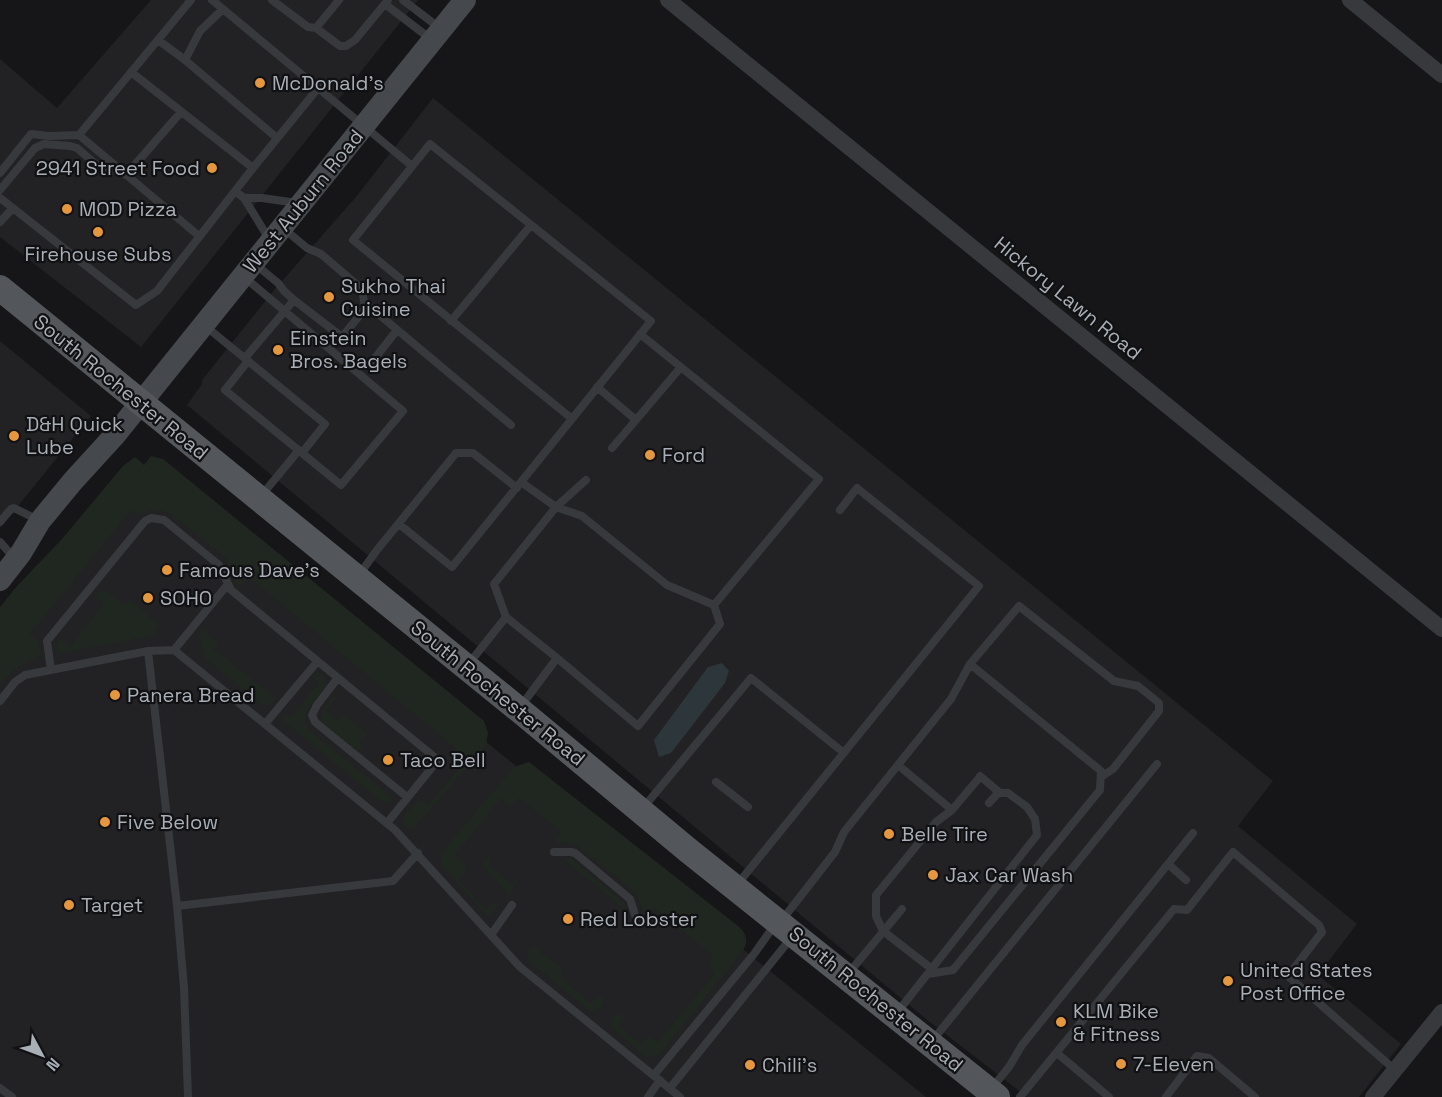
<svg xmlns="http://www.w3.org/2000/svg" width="1442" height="1097" font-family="'Space Grotesk',sans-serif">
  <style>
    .built { fill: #222224 }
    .green { fill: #202720 }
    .water { fill: #2d363b }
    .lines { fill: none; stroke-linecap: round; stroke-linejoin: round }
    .service { stroke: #37393c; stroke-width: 8 }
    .minor { stroke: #37393c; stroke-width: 16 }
    .secondary { stroke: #45484c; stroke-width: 22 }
    .primary { stroke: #53565b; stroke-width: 26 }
    .poi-dot { fill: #e59740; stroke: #111113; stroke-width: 2 }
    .labels { text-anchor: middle; stroke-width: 4.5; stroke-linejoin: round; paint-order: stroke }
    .poi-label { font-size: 20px; fill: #a9afb7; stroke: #111113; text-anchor: start }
    .street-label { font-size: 20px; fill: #a9afb7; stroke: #111113 }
  </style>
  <rect width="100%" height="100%" fill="#161618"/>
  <path class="built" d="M151 0H418L141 347 0 237V59L57 108Z
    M433 98 1273 781 1238 826 1357 924 1318 975 1401 1044 1359 1097H1027L926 1019 187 405 202 384V380L275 289 356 197Z
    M0 341 91 416 0 528Z
    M146 466 206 511 490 745 926 1097H0V633Z"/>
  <path class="green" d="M151 456 163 459 484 721 488 733 486 746 414 828 406 827 403 824 404 816 416 802H423L428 805 458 770 449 759 457 749 249 577 242 585H237L224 556 172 515 160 510H152L139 515 131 510 30 634 38 642 41 656 17 667 0 683V607L17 586 62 539 123 466 135 457 144 465Z
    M100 591H106L125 606 130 600 159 624 154 629 157 635 56 654 57 642 61 640 70 647 103 604 94 596Z
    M201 628 219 643 214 649 276 699 272 703 265 706 261 704 204 657 199 638Z
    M317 671 323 676 326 685C317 699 299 712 308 729L391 797V802L384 803 281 719 285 714 291 718 319 683 312 677Z
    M338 692 339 693 326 711 339 721 344 715 367 733 359 743 363 746 358 751 325 725 320 719 324 707Z
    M529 762 738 926C747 934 749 942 742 952L659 1055 646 1057 612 1028V1018L622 1013 624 1018 618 1026 641 1044 648 1037H651L658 1042 715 973 708 965 713 955 654 908 645 915 636 893 576 845 564 842 558 843 554 840 561 831 519 798 510 806 501 798 455 855 469 868 459 880 486 910 495 902 498 904 495 910 490 915H487L441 865V853L514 767Z
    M488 857 493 858 489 865 510 883 512 884 521 877 510 893 507 892 483 866Z
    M562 858 572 859 624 903 626 911Z
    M531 948H535L565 971 560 977 591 1003 600 996 603 998V1006L595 1011H590L529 961 527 953Z"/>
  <path class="water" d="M722 663 729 671 725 683 671 753 659 757 654 740 708 667Z"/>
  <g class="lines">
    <path class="service" d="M212 0 412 166
      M272 0 308 27 316 28
      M339 0 316 28 340 46H346L355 40 388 0
      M403 0 441 29
      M385 4 432 40
      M223 9 200 31 185 60 277 138
      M158 40 185 60
      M131 72 253 168
      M79 135 199 236
      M0 173 31 134 49 136 79 135 191 0
      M126 175 181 112
      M0 190 35 148 44 144 70 146 77 148 106 173 119 168
      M235 191 244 198 269 239
      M0 198 136 305 157 291 253 168 319 87
      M244 198H262L297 203
      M0 222 13 208
      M283 228 307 248 321 254 362 289 364 302 511 425
      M255 264 278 283 284 291 294 300 342 337 368 305
      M451 321 531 225
      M204 325 248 361 225 390 341 485 403 411 243 276
      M640 334 819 479 714 605
      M245 358 294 300
      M248 361 325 424 302 453
      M372 362 397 330
      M597 387 636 420 681 367
      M612 448 636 420
      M261 496 299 450
      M0 522 11 509 14 508 40 521
      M399 524 452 567 520 483
      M0 542 15 559
      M359 575 377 550 456 453H473L517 488
      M506 617 494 584 556 507 586 480
      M174 650 228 584
      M148 651 177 906 184 988 188 1097
      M557 658 638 726 720 624 714 605 667 585 582 516 556 507 521 482 651 321 430 144 353 240 571 418
      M970 664 1019 606 1114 681 1138 686 1159 703V711L1113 769 1101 777
      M467 666 506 617 557 658 521 706
      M51 670 47 641 145 521 151 518 164 520 219 565 231 590 438 760 387 823
      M337 679 317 705 312 715 315 722 407 797
      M0 701 15 682 25 675 148 651 174 650 395 830 520 967 680 1097
      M265 724 317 662
      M898 765 952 810 936 822 876 895V916L883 931 932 969
      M980 776 1000 793
      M716 782 748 807
      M643 808 751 678 844 753
      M952 810 979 778
      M554 852H571L575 853 630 899 635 915
      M1168 864 1186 880
      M736 886 979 586 857 488 840 510
      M177 906 393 881 418 853
      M782 920 835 852 844 832 951 699 970 664 1101 771 1100 790 953 970 928 974
      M491 935 512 905
      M847 975 902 909
      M896 1014 1037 835 1035 819 1027 807 1008 793H998L989 803
      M932 1041 1157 764
      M1057 1053 1109 1097
      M654 1075 754 954 776 923
      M0 1088 12 1097
      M670 1088 792 937
      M991 1089 1009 1067 1022 1045 1193 833
      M648 1097 660 1080
      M1020 1097 1174 909 1187 910 1233 852 1319 925 1322 932 1288 976 1395 1070
      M1166 1097 1197 1056 1209 1058 1255 1097"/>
    <path class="minor" d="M668 0 1442 629
      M1350 0 1442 75
      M1373 1097 1442 1012"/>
    <path class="secondary" d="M0 580 21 553 40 521 73 481 115 435 465 0"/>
    <path class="primary" d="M0 288 523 713 689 851 997 1097"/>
  </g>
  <g class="poi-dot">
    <circle cx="260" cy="83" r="6"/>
    <circle cx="212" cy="168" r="6"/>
    <circle cx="67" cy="209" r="6"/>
    <circle cx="98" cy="232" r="6"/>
    <circle cx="329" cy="297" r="6"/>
    <circle cx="278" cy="350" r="6"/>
    <circle cx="14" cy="436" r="6"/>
    <circle cx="650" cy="455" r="6"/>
    <circle cx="167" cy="570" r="6"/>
    <circle cx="148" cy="598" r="6"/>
    <circle cx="115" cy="695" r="6"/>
    <circle cx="388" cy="760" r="6"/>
    <circle cx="105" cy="822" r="6"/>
    <circle cx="889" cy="834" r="6"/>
    <circle cx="933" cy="875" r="6"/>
    <circle cx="69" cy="905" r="6"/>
    <circle cx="568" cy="919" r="6"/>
    <circle cx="1228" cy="981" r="6"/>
    <circle cx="1061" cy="1022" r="6"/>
    <circle cx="1121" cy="1064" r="6"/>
    <circle cx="750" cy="1065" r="6"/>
  </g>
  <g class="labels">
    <g class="poi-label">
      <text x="272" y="90">McDonald's</text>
      <text x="200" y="175" text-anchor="end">2941 Street Food</text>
      <text x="79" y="216">MOD Pizza</text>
      <text x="98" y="261" text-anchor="middle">Firehouse Subs</text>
      <text x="341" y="293">Sukho Thai<tspan x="341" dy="23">Cuisine</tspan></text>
      <text x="290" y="345">Einstein<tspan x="290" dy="23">Bros. Bagels</tspan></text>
      <text x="26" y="431">D&amp;H Quick<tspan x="26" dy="23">Lube</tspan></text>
      <text x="662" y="462">Ford</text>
      <text x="179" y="577">Famous Dave's</text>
      <text x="160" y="605">SOHO</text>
      <text x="127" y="702">Panera Bread</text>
      <text x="400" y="767">Taco Bell</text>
      <text x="117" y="829">Five Below</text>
      <text x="901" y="841">Belle Tire</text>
      <text x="945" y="882">Jax Car Wash</text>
      <text x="81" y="912">Target</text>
      <text x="580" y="926">Red Lobster</text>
      <text x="1240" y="977">United States<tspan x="1240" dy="23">Post Office</tspan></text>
      <text x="1073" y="1018">KLM Bike<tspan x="1073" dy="23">&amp; Fitness</tspan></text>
      <text x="1133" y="1071">7-Eleven</text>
      <text x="762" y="1072">Chili's</text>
    </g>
    <g class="street-label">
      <text transform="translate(303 201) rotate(-51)" y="7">West Auburn Road</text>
      <text transform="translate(1068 298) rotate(39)" y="7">Hickory Lawn Road</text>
      <text transform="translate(121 387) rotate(39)" y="7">South Rochester Road</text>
      <text transform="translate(498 693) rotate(39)" y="7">South Rochester Road</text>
      <text transform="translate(876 999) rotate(39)" y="7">South Rochester Road</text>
    </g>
  </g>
  <g transform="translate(42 1055) rotate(131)" stroke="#111113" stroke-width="4.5" paint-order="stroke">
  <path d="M0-4.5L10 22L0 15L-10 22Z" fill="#a9afb7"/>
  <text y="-9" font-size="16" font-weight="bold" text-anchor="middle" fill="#a9afb7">N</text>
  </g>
</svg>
